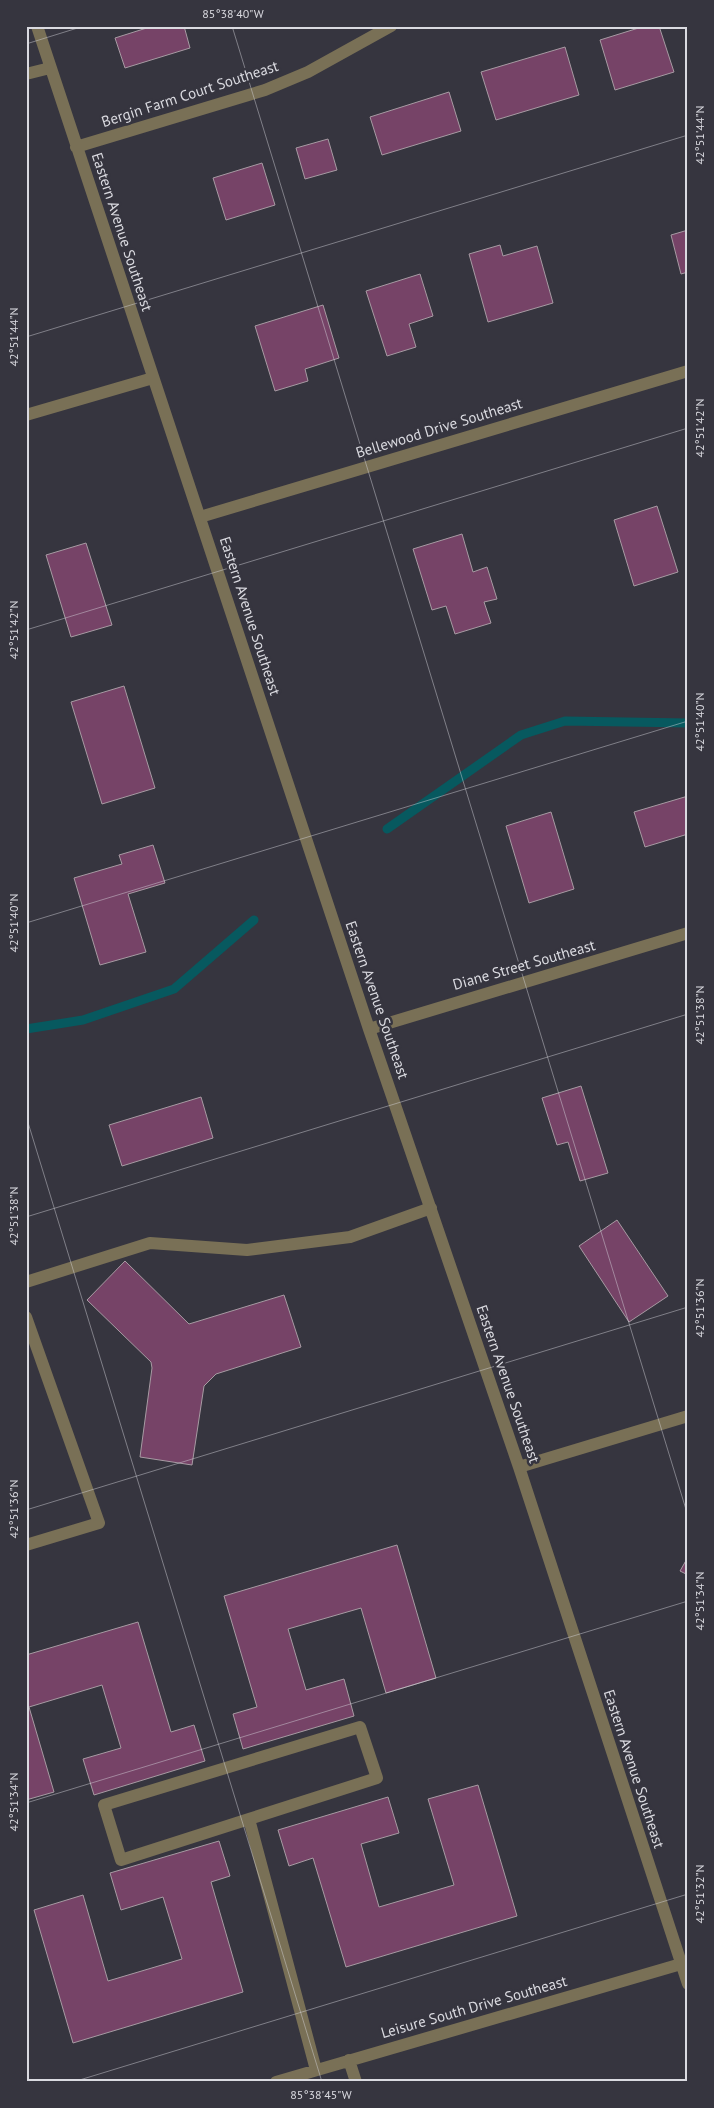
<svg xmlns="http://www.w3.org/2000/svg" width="714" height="2108" font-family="'PT Sans',sans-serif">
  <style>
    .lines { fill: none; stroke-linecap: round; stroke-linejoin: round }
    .stream { stroke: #07595f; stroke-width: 9 }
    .building { fill: #764367; stroke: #a79ba3 }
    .minor { stroke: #797056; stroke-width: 12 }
    .ticks { fill: none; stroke: #dadae0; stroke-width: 1; stroke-opacity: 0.45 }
    .labels { text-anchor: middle; stroke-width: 5; stroke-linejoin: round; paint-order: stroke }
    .street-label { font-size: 15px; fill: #dadae0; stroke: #36353f }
    .neatline { fill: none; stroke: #dadae0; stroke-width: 2 }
    .ticks-label { font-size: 12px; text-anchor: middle; fill: #dadae0 }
  </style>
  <rect width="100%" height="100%" fill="#36353f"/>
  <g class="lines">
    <path class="stream" d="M387 829 521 735 565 721 688 723
      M26 1029 83 1020 174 989 254 920"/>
  </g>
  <path class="building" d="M153 26H184L190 48 125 68 115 38Z
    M645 26H659L674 72 615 90 600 40Z
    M565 47 579 95 496 120 481 72Z
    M449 92 461 131 382 155 370 117Z
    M328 139 337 170 305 179 296 148Z
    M262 163 275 205 226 220 213 178Z
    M688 230V272L681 274 671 235Z
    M500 245 503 256 537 246 553 303 488 322 469 254Z
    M420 274 433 316 409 324 416 347 387 356 366 291Z
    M323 305 339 358 305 369 308 381 275 391 255 326Z
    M657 506 678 572 634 586 614 520Z
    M462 534 473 572 487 567 497 599 484 602 491 623 455 634 446 606 432 610 413 549Z
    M86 543 112 625 71 637 46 555Z
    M124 686 155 788 102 804 71 702Z
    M688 796V834L645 847 634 812Z
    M551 812 574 889 529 903 506 826Z
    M153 845 165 883 128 894 146 952 100 965 74 878 122 864 119 855Z
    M581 1086 608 1173 580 1181 568 1142 557 1145 542 1098Z
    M201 1097 213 1138 122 1166 109 1125Z
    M617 1220 668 1296 629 1322 579 1246Z
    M125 1261 189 1324 284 1295 301 1347 216 1374 204 1386 192 1465 140 1457 152 1368 151 1362 87 1300Z
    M397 1545 436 1678 386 1693 361 1608 288 1629 306 1690 344 1679 354 1716 243 1749 233 1714 257 1707 224 1596Z
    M688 1557V1575L680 1571Z
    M138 1622 171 1732 194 1725 205 1761 94 1795 83 1759 121 1748 102 1685 29 1707 54 1792 26 1800V1655Z
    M478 1785 517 1916 346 1967 313 1858 289 1866 278 1830 388 1797 399 1833 361 1844 379 1907 454 1885 428 1799Z
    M219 1841 230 1876 211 1882 243 1992 73 2043 34 1910 83 1895 108 1981 182 1959 163 1897 121 1910 110 1873Z"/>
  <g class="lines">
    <path class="minor" d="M37 26 369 1029 519 1467 688 1984
      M26 74 50 68
      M76 147 265 90 308 72 391 26
      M26 415 153 378
      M200 517 688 371
      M369 1029 688 933
      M26 1282 150 1243 247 1250 350 1237 431 1208
      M26 1317 99 1523 26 1545
      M519 1467 688 1416
      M249 1819 377 1778 360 1727 104 1805 121 1860 249 1819 316 2070
      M349 2060 356 2082
      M276 2082 681 1964"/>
  </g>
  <path class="ticks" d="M232 26 688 1516M26 44 84 26M26 337 688 135M26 630 688 428M26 923 688 721M26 1116 322 2082M26 1217 688 1014M26 1510 688 1307M26 1803 688 1601M73 2082 688 1894"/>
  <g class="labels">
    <g class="street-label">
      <text transform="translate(190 94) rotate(-18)" y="5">Bergin Farm Court Southeast</text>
      <text transform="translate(122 232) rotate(72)" y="5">Eastern Avenue Southeast</text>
      <text transform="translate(439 428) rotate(-17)" y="5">Bellewood Drive Southeast</text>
      <text transform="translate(250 616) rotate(72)" y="5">Eastern Avenue Southeast</text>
      <text transform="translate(524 965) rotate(-16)" y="5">Diane Street Southeast</text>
      <text transform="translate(377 1000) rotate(71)" y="5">Eastern Avenue Southeast</text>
      <text transform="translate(508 1384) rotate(71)" y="5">Eastern Avenue Southeast</text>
      <text transform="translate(634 1769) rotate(72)" y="5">Eastern Avenue Southeast</text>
      <text transform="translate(474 2007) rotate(-16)" y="5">Leisure South Drive Southeast</text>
    </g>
  </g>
  <rect width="714" height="2108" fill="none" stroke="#36353f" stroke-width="55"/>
  <rect x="28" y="28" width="658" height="2052" class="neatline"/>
  <g class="ticks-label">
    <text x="233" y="18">85°38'40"W</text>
    <text transform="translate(700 135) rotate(-90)" y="4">42°51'44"N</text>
    <text transform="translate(14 337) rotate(-90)" y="4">42°51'44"N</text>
    <text transform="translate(700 428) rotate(-90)" y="4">42°51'42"N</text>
    <text transform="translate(14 630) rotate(-90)" y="4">42°51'42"N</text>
    <text transform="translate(700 722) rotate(-90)" y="4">42°51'40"N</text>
    <text transform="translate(14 923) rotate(-90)" y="4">42°51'40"N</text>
    <text transform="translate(700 1015) rotate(-90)" y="4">42°51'38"N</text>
    <text transform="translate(14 1216) rotate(-90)" y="4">42°51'38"N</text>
    <text transform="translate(700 1308) rotate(-90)" y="4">42°51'36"N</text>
    <text transform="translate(14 1509) rotate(-90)" y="4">42°51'36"N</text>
    <text transform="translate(700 1601) rotate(-90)" y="4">42°51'34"N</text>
    <text transform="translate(14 1802) rotate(-90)" y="4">42°51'34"N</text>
    <text transform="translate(700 1894) rotate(-90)" y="4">42°51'32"N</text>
    <text x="321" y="2099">85°38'45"W</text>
  </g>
</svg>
